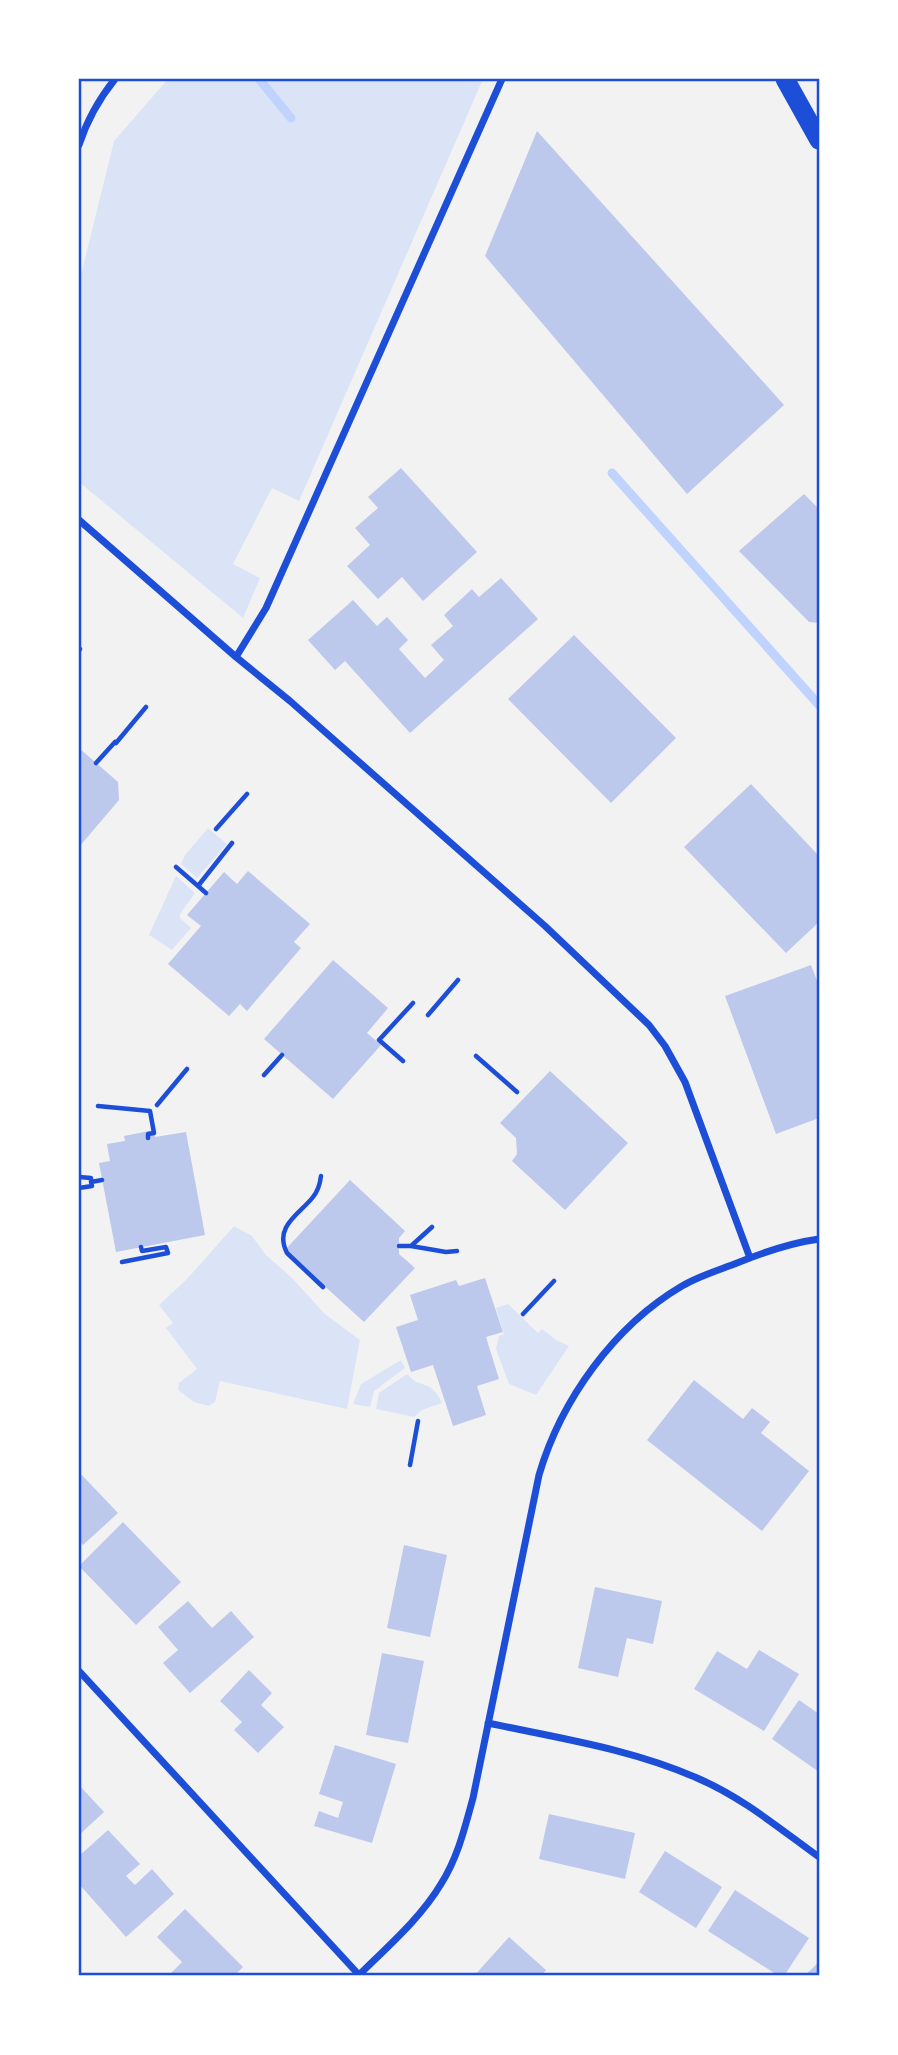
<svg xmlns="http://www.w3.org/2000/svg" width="898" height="2055" font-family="'Space Grotesk',sans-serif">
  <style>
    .green { fill: #dbe4f7 }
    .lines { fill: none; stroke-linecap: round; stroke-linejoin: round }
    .stream { stroke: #bfd3fe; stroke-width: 9 }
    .building { fill: #bdc9ec }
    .path { stroke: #1d4ed8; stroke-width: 4.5 }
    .minor { stroke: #1d4ed8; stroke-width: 7 }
    .trunk { stroke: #1d4ed8; stroke-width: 19 }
    .neatline { fill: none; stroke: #1d4ed8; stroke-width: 2.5 }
  </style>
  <rect width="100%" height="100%" fill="#f2f2f2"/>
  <path class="green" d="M168 79H483L299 501 272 488 233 564 260 578 243 618 79 482V283L114 141Z
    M208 828 227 844 197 878 181 864 185 855Z
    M176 876 195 893 180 914V918L191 928 172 950 149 935Z
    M234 1226 252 1236 266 1255 291 1277 325 1314 360 1340 347 1409 220 1381 215 1402 209 1406 194 1402 178 1390 179 1383 197 1369 166 1328 173 1323 159 1305 187 1279Z
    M508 1304 538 1333 542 1329 556 1340 569 1346 536 1395 509 1384 496 1349 499 1336 504 1334 496 1308Z
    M401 1360 405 1368 374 1391 370 1407 353 1404 361 1384Z
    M407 1374C420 1390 431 1378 442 1403L422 1410 414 1417 376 1409 379 1393Z"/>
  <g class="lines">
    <path class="stream" d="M259 79 291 118
      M612 473 819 705"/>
  </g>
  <path class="building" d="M537 131 784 405 687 494 485 256Z
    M401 468 477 552 423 601 402 577 378 599 347 566 370 545 355 528 378 508 368 497Z
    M804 494 819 509V623L809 622 739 551Z
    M501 578 538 619 410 733 345 661 335 670 308 640 353 600 377 626 387 617 408 640 399 649 425 678 444 660 431 645 453 626 444 615 472 589 479 597Z
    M574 635 676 738 611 803 508 699Z
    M79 748 118 782 119 800 79 847Z
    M751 784 819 856V922L786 953 684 847Z
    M248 871 310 924 294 942 301 948 247 1011 240 1004 229 1016 168 964 201 926 187 915 224 872 237 884Z
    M333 960 388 1008 367 1033 381 1045 333 1099 264 1039Z
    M811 965 819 986V1118L776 1134 725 996Z
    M550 1071 628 1143 565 1210 512 1161 517 1154 516 1138 500 1123Z
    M154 1130 155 1137 186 1132 205 1235 116 1252 99 1163 110 1161 107 1144 125 1141 124 1136Z
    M350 1180 405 1231 399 1238V1254L415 1268 364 1322 285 1250Z
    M485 1278 503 1332 486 1337 499 1379 477 1386 486 1415 453 1426 433 1365 411 1372 396 1327 418 1320 410 1295 456 1280 459 1286Z
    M694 1380 743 1419 752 1408 770 1422 761 1433 809 1471 762 1531 647 1440Z
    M79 1472 118 1513 83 1545 79 1541Z
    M123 1522 181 1582 136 1625 79 1566Z
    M404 1545 447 1555 430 1637 387 1628Z
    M595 1587 662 1601 653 1644 627 1638 618 1677 578 1668Z
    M188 1601 212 1628 231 1611 254 1637 190 1693 163 1663 178 1650 158 1627Z
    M759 1650 799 1674 764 1731 694 1689 717 1651 747 1669Z
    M382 1653 424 1661 408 1743 366 1735Z
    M249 1670 272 1693 261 1705 284 1727 258 1753 234 1730 242 1722 220 1701Z
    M799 1700 819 1714V1772L772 1739Z
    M335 1745 396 1764 372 1843 314 1826 319 1811 338 1818 343 1802 319 1794Z
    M79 1785 104 1812 79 1835Z
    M549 1814 635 1833 625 1879 539 1859Z
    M108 1830 140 1864 126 1876 135 1885 152 1869 174 1894 126 1937 79 1884V1856Z
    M665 1851 722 1887 696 1928 639 1892Z
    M735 1890 809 1938 784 1976H779L708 1931Z
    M185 1909 243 1967 234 1976H168L182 1962 157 1937Z
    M509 1937 546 1970 541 1976H474Z
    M819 1962V1976H804Z"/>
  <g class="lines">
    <path class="path" d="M79 651 80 649
      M116 743 146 707
      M96 763 115 742
      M216 829 247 794
      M176 867 198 886 232 843
      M198 886 206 893
      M428 1015 458 980
      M476 1056 517 1092
      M403 1061 379 1040 413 1003
      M264 1075 282 1055
      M157 1105 187 1069
      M98 1106 150 1111 154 1133 148 1134V1138
      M321 1176C320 1184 318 1191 313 1197 301 1213 273 1226 287 1253L323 1287
      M79 1177 91 1178V1182
      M79 1188 92 1186 91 1182 102 1180
      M432 1227 411 1246 446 1252 457 1251
      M399 1246H411
      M122 1262 168 1253 166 1247 142 1251 141 1247
      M523 1314 554 1281
      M410 1465 418 1421"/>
    <path class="minor" d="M79 145C87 120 99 99 115 79
      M79 520 236 657 290 701 545 926 649 1025 665 1046 685 1082 750 1258
      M236 657 266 608 502 79
      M79 1671 360 1976
      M488 1723C558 1738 632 1749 697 1778 742 1797 780 1829 819 1857
      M358 1976C387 1947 420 1919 441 1884 458 1857 465 1827 473 1798L539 1475C561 1400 614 1326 682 1286 699 1276 719 1270 737 1263 764 1252 790 1243 819 1239"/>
    <path class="trunk" d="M785 79 819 140"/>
  </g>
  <rect width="898" height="2055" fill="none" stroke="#ffffff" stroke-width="161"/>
  <rect x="80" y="80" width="738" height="1894" class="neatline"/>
</svg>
